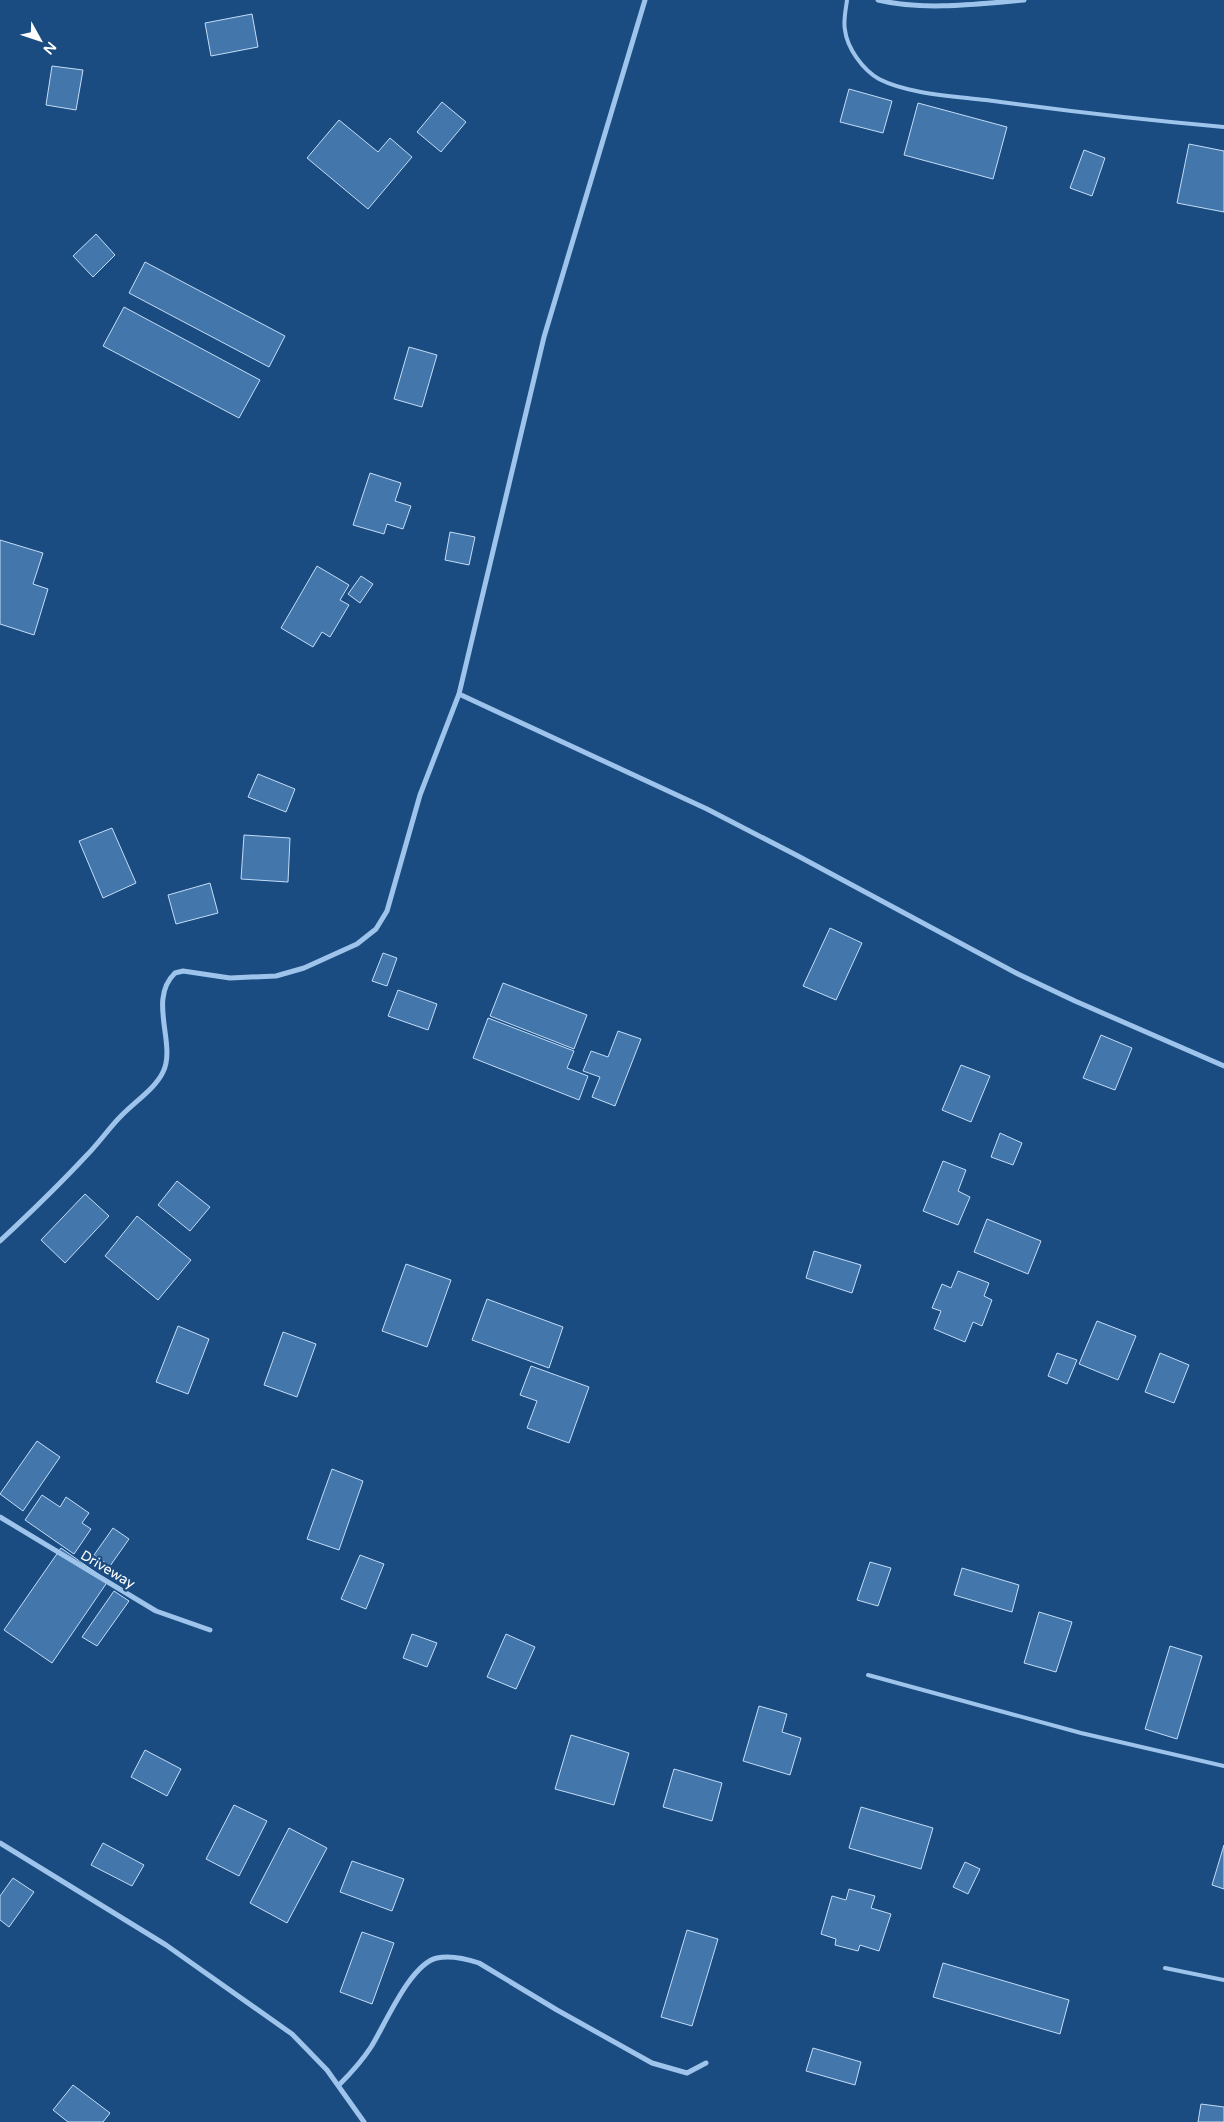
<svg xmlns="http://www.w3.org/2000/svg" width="1224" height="2122" font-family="'Varela Round',sans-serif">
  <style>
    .building { fill: #4376ab; stroke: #c3ddf8 }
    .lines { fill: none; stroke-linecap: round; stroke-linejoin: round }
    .lane { stroke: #9ec4eb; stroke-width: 4 }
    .street { stroke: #9ec4eb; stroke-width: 5 }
    .labels { text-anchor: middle; stroke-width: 5; stroke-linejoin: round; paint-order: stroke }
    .street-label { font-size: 14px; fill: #fff; stroke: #1a4c82 }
  </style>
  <rect width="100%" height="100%" fill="#1a4c82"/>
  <path class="building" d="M252 14 258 47 211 56 205 23Z
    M52 66 83 70 76 110 46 105Z
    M849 89 892 101 883 133 840 122Z
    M442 102 466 122 441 152 417 132Z
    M918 103 1007 127 993 179 904 155Z
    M339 120 378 152 390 138 412 157 368 209 307 158Z
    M1189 144 1224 151V212L1177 203Z
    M1084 150 1105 158 1092 196 1070 188Z
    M96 234 115 255 93 277 73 256Z
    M145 262 285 336 269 367 129 293Z
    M124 307 260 380 239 418 103 346Z
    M409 347 437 355 422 407 394 399Z
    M370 473 401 483 395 501 411 506 403 529 387 524 384 534 353 525Z
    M450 532 475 537 469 565 445 560Z
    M0 540 43 553 33 584 48 589 34 635 0 624Z
    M317 566 349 585 340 600 349 605 330 637 322 632 313 647 281 628Z
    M361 576 373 584 360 603 348 594Z
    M258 774 295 789 286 812 248 797Z
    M112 828 136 883 103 898 79 841Z
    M244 835 290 838 288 882 241 879Z
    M210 883 218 913 176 924 168 895Z
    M830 928 862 943 836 1000 803 986Z
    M383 953 397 958 387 986 372 981Z
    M503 983 587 1015 574 1049 490 1016Z
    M398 990 437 1004 428 1030 388 1016Z
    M488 1018 574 1051 567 1068 588 1076 579 1100 473 1058Z
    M618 1031 641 1039 615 1106 592 1097 600 1077 583 1071 591 1051 608 1057Z
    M1101 1035 1132 1048 1115 1090 1083 1078Z
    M961 1065 990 1076 971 1122 942 1110Z
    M1000 1133 1022 1143 1013 1165 991 1157Z
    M943 1161 966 1170 958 1191 970 1197 958 1225 923 1211Z
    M177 1181 210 1207 190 1231 158 1205Z
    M85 1194 109 1216 65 1263 41 1240Z
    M137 1216 191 1260 158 1300 105 1256Z
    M987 1219 1041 1241 1028 1274 974 1252Z
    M814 1251 861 1265 852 1293 806 1278Z
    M406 1264 451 1280 427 1347 382 1331Z
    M958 1271 989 1283 984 1296 992 1300 982 1326 973 1322 965 1342 934 1329 941 1311 932 1308 942 1284 951 1288Z
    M487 1299 563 1327 549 1368 472 1340Z
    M1097 1321 1136 1336 1118 1380 1079 1364Z
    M178 1326 209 1339 188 1394 156 1382Z
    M283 1332 316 1344 297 1397 264 1385Z
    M1057 1353 1077 1360 1067 1384 1048 1376Z
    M1160 1353 1189 1365 1174 1403 1145 1392Z
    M531 1366 589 1387 569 1443 527 1428 537 1401 520 1395Z
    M37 1441 60 1457 23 1511 0 1494Z
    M332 1469 363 1481 339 1550 307 1539Z
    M42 1495 60 1507 66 1497 89 1513 82 1523 91 1529 74 1554 25 1520Z
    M113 1528 129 1539 110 1566 94 1555Z
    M61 1548 108 1581 52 1663 4 1630Z
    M360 1555 384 1564 366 1609 341 1599Z
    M870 1562 891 1568 878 1606 857 1600Z
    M962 1568 1019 1585 1012 1612 954 1595Z
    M114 1591 129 1601 97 1646 82 1637Z
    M1039 1612 1072 1622 1056 1672 1024 1663Z
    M412 1634 437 1643 427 1667 403 1658Z
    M506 1634 535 1647 516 1689 487 1677Z
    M1170 1646 1202 1656 1177 1739 1145 1729Z
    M759 1706 787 1714 782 1732 801 1738 790 1775 743 1761Z
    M571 1735 629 1753 614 1805 555 1789Z
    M145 1750 181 1769 167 1796 131 1777Z
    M674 1769 722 1783 712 1821 663 1807Z
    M234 1805 267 1821 239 1876 206 1859Z
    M861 1807 933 1828 921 1869 849 1848Z
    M289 1828 327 1848 287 1923 250 1903Z
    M103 1843 144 1865 132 1886 91 1865Z
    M1224 1845V1889L1212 1885Z
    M352 1861 404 1879 392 1911 340 1892Z
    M965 1862 980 1869 968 1894 953 1887Z
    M13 1878 34 1892 9 1927 0 1920V1896Z
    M849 1889 875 1896 871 1908 891 1914 879 1951 860 1945 858 1951 835 1945 836 1939 821 1934 832 1896 846 1900Z
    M687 1930 718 1939 692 2026 661 2017Z
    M362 1932 394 1943 372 2004 340 1992Z
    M943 1963 1069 2000 1060 2034 933 1997Z
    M813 2048 861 2062 855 2085 806 2071Z
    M73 2085 110 2113 103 2122H68L53 2110Z
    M1201 2104 1224 2107V2122H1198Z"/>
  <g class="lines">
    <path class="lane" d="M847 0C846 9 843 21 845 30 847 48 863 70 879 79 908 94 953 96 986 100 1066 111 1144 120 1224 127
      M868 1675 1081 1733 1224 1766
      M1165 1968 1224 1980"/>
    <path class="street" d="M878 0C924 11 978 4 1024 0
      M459 694 707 809 798 856 1018 974 1075 1001 1224 1066
      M0 1241C30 1213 59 1185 86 1156 99 1143 109 1128 121 1116 134 1102 155 1089 163 1072 177 1044 147 1000 175 973L183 971 230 978 276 976 304 968 357 944 376 929 387 911 420 795 459 694 544 337 645 0
      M0 1517 156 1611 210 1630
      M0 1843 166 1945 292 2034 327 2070 364 2122
      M339 2085C351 2073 362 2061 371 2047 385 2025 410 1964 437 1958 450 1955 467 1959 479 1963L557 2010 652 2063 687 2073 706 2063"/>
  </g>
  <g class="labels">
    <g class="street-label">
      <text transform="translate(108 1569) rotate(31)" y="5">Driveway</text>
    </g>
  </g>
  <g transform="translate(40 40) rotate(130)" stroke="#1a4c82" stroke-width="4" paint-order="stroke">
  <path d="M0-4L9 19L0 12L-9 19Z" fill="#ffffff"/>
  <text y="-8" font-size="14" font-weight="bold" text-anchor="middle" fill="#ffffff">N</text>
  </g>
</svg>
